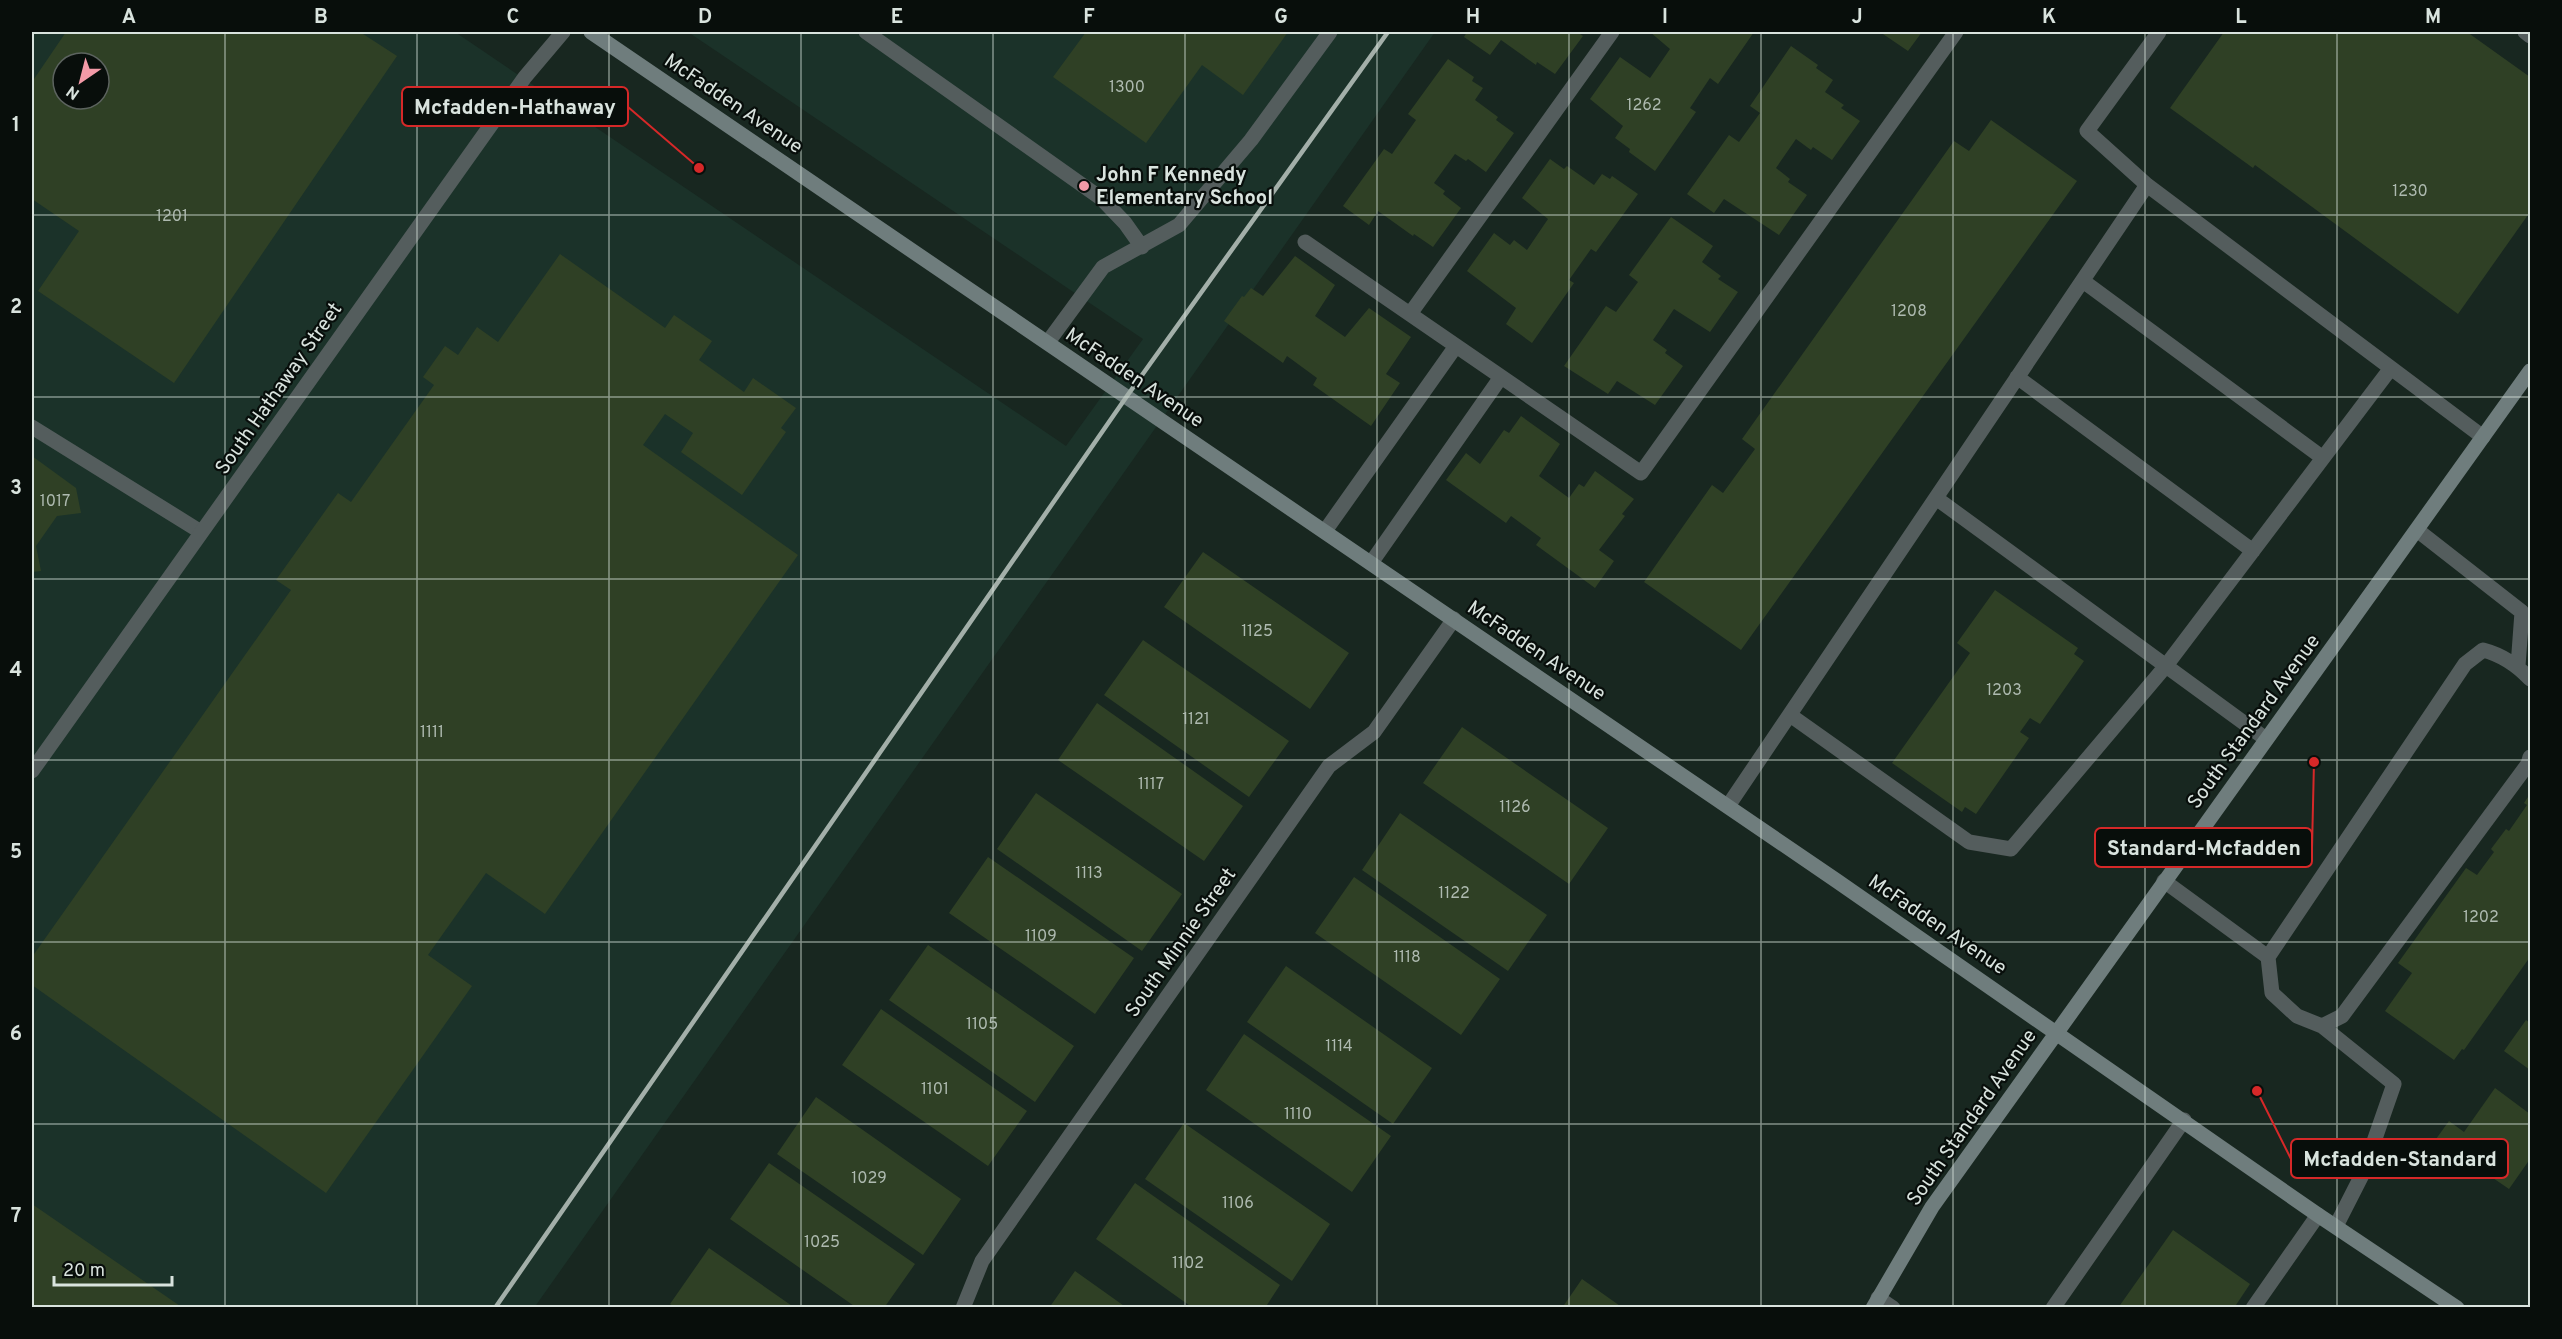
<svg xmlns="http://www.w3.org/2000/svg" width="2562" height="1339" font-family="Overpass,sans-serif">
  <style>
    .built { fill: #1b3229; fill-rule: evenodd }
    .building { fill: #2f4025; fill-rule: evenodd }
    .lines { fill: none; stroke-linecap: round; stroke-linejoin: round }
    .lane { stroke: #545d5d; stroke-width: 15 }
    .street { stroke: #545d5d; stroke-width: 15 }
    .secondary { stroke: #6f7d7d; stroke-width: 15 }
    .rail { stroke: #a3afa9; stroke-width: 4.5 }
    .grid { fill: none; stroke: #d9e3de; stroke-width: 1.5; stroke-opacity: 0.55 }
    .poi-dot { fill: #f39aa7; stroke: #080e0b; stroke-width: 2 }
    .labels { text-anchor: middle; stroke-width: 4.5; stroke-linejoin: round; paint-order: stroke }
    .number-label { font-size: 16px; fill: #aebab0 }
    .street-label { font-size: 20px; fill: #d9e3de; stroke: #080e0b }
    .poi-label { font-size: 20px; font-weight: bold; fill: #d9e3de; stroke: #080e0b; text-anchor: start }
    .leader { fill: none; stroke: #d62828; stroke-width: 2 }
    .callout-dot { fill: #d62828; stroke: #080e0b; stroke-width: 2 }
    .callout { fill: #080e0b; stroke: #d62828; stroke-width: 2 }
    .callout-label { font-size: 21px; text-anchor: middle; font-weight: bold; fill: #d9e3de }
    .neatline { fill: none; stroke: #d9e3de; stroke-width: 2 }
    .grid-label { font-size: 20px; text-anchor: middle; font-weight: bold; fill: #d9e3de }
  </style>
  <rect width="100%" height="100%" fill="#182720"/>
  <path class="built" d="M32 32H455L1066 446 1143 339 688 32H1435L534 1308 32 1307ZM63 63H99V99H63Z"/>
  <path class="building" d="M66 32H360L397 56 174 383 38 291 79 231 32 199V82ZM63 63H99V99H63Z
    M1086 32H1288L1243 95 1202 65 1146 143 1053 77Z
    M1467 32H1577L1583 36 1555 74 1537 62 1536 65 1501 40 1490 55 1464 37Z
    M1650 32H1754L1718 84 1710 78 1690 108 1696 112 1655 171 1629 152 1630 149 1615 138 1623 126 1590 99 1620 57 1650 78 1670 49Z
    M1880 32H1922L1908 51Z
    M2224 32H2467L2530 77V212L2458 314 2255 165 2253 168 2170 108Z
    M1791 46 1818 65 1816 68 1833 80 1825 92 1844 105 1841 108 1860 121 1832 160 1813 147 1811 150 1796 139 1776 168 1790 179 1788 182 1807 195 1779 235 1724 199 1714 213 1687 194 1729 135 1739 142 1760 113 1750 106Z
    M1448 59 1474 77 1472 81 1483 88 1475 100 1498 117 1496 120 1514 133 1486 172 1468 159 1466 161 1455 154 1434 183 1445 191 1443 194 1461 208 1433 247 1414 234 1413 236 1378 211 1369 225 1343 206 1384 149 1392 154 1416 120 1408 114Z
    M1991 120 2077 181 1741 650 1644 582 1712 485 1723 493 1755 449 1742 439 1954 141 1969 151Z
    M1550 159 1564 169 1567 166 1594 185 1602 174 1610 179 1612 176 1638 194 1596 252 1591 249 1569 280 1574 283 1532 343 1506 324 1516 308 1467 271 1494 233 1510 245 1514 240 1527 250 1548 219 1522 198Z
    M1671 217 1713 246 1702 262 1721 276 1718 279 1738 292 1710 332 1674 309 1653 340 1667 350 1665 353 1683 366 1655 405 1617 381 1608 394 1564 366 1606 306 1616 312 1638 282 1629 275Z
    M560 254 665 328 674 315 712 341 699 360 744 392 753 378 796 408 781 428 786 432 742 495 681 452 693 433 665 414 643 445 798 555 545 914 486 873 428 955 472 986 326 1193 32 985V957L291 590 276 580 338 493 351 502 434 385 423 377 445 346 458 355 477 327 498 342Z
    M1295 256 1335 285 1315 316 1345 337 1369 308 1411 337 1386 374 1400 383 1371 426 1313 385 1317 378 1287 356 1283 363 1224 321 1242 296 1244 297 1251 288 1263 296Z
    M1521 416 1560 444 1539 476 1569 498 1579 484 1584 487 1595 471 1634 499 1622 514 1625 516 1599 550 1614 561 1595 588 1536 545 1541 538 1511 516 1506 523 1446 480 1466 453 1480 464 1504 430 1509 433Z
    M32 456 76 488 81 513 57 516 36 546 41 571 32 572Z
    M1203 552 1349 653 1310 709 1164 607Z
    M1995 590 2078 648 2074 654 2084 661 2040 724 2030 718 2020 732 2029 738 1976 814 1965 807 1962 812 1892 763 1970 653 1957 643Z
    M1143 640 1289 741 1249 797 1104 695Z
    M1097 703 1243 806 1204 861 1058 760Z
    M1462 727 1608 828 1569 884 1423 783Z
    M1036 793 1182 894 1142 951 997 849Z
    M2530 794V957L2464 1050 2462 1049 2454 1060 2385 1011 2412 973 2398 963 2466 868 2477 875 2494 852 2491 849 2506 829 2509 831 2527 805 2524 803Z
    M1400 813 1547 915 1508 971 1362 870Z
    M988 857 1134 958 1095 1014 949 913Z
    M1354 877 1500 979 1461 1035 1315 933Z
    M928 945 1074 1046 1035 1102 889 1000Z
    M1286 966 1432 1068 1393 1124 1247 1022Z
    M881 1009 1027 1111 988 1166 842 1065Z
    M2526 1020 2530 1023V1070L2504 1051Z
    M1244 1034 1391 1136 1352 1192 1206 1090Z
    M2495 1088 2530 1114V1159L2509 1189 2436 1139 2449 1121 2464 1132Z
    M816 1097 961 1199 923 1255 777 1154Z
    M1184 1123 1330 1224 1292 1281 1145 1179Z
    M769 1163 915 1264 884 1308H857L730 1219Z
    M1135 1183 1280 1285 1265 1308H1193L1096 1239Z
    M32 1204 183 1308H32Z
    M2173 1230 2250 1284 2234 1308H2118Z
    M709 1248 795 1308H675L670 1304Z
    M1075 1271 1127 1308H1049Z
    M1582 1279 1623 1308H1562Z"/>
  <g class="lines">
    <path class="lane" d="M866 32 1102 199 1125 223 1142 247
      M2159 32 2087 131 2147 185 2483 437
      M2525 32 2530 36
      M1305 242 1641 473 1956 32
      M2083 281 2323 458
      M1410 314 1612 32
      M1048 342 1103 267 1179 225 1251 140 1330 32
      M2017 377 2253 551
      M32 427 201 532
      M1936 498 2266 739
      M2417 530 2522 612 2518 666
      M1325 531 1456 346
      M1371 563 1501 377
      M2530 679C2516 664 2502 655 2483 650L2465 664 2268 957 2272 993 2297 1016 2322 1026 2342 1016 2528 764 2530 757
      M1790 715 1969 842 2011 849 2165 667 2391 368
      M1728 806 2147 185
      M2164 881 2268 957
      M2322 1026 2394 1084 2363 1173 2336 1226
      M1878 1298 1893 1308
      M2053 1308 2184 1120
      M2253 1308 2318 1215"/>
    <path class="street" d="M32 771 525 77 563 32
      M963 1308 982 1261 1329 766 1374 732 1454 619"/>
    <path class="secondary" d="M591 32 1837 881 2318 1215 2457 1308
      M1873 1308 1932 1207 2530 371"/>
    <path class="rail" d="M495 1308 1127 396 1388 32"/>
  </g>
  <path class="grid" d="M225 32V1308M417 32V1308M609 32V1308M801 32V1308M993 32V1308M1185 32V1308M1377 32V1308M1569 32V1308M1761 32V1308M1953 32V1308M2145 32V1308M2337 32V1308M32 215H2530M32 397H2530M32 579H2530M32 760H2530M32 942H2530M32 1124H2530"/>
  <circle class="poi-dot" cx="1084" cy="186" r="6"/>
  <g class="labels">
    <g class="number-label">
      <text x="1127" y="92">1300</text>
      <text x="1644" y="110">1262</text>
      <text x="2410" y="196">1230</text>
      <text x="172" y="221">1201</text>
      <text x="1909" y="316">1208</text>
      <text x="55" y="506">1017</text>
      <text x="1257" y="636">1125</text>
      <text x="2004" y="695">1203</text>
      <text x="1196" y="724">1121</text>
      <text x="432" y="737">1111</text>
      <text x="1151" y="789">1117</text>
      <text x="1515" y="812">1126</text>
      <text x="1089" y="878">1113</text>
      <text x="1454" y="898">1122</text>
      <text x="2481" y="922">1202</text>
      <text x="1041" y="941">1109</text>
      <text x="1407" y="962">1118</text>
      <text x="982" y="1029">1105</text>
      <text x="1339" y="1051">1114</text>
      <text x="935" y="1094">1101</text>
      <text x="1298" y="1119">1110</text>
      <text x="869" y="1183">1029</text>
      <text x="1238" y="1208">1106</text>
      <text x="822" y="1247">1025</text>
      <text x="1188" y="1268">1102</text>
    </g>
    <g class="street-label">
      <text transform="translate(734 103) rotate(34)" y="7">McFadden Avenue</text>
      <text transform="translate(1135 377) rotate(34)" y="7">McFadden Avenue</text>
      <text transform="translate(278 388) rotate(-55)" y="7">South Hathaway Street</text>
      <text transform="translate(1537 650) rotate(34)" y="7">McFadden Avenue</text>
      <text transform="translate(2253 721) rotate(-54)" y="7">South Standard Avenue</text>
      <text transform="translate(1938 924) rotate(34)" y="7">McFadden Avenue</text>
      <text transform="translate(1180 942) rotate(-55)" y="7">South Minnie Street</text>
      <text transform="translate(1971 1117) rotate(-55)" y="7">South Standard Avenue</text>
    </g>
    <g class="poi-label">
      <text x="1096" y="181">John F Kennedy<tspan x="1096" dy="23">Elementary School</tspan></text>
    </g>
  </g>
  <path class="leader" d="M699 168L628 107M2314 762L2312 848M2257 1091L2291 1159"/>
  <g class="callout-dot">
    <circle cx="699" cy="168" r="6"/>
    <circle cx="2314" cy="762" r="6"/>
    <circle cx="2257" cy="1091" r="6"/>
  </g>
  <g class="callout">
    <rect x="402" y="87" width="226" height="39" rx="6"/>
    <rect x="2095" y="828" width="217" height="39" rx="6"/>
    <rect x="2291" y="1139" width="217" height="39" rx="6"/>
  </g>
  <g class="callout-label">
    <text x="515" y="114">Mcfadden-Hathaway</text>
    <text x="2204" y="855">Standard-Mcfadden</text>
    <text x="2400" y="1166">Mcfadden-Standard</text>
  </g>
  <rect width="2562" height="1339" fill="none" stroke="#080e0b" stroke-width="66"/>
  <g transform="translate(81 81) rotate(215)"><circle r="28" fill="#080e0b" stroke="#5c635f" stroke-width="1.5"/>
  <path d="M0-4.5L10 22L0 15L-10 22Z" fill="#f39aa7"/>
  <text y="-9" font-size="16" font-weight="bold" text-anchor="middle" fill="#d9e3de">N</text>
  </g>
  <path d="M54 1276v9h118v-9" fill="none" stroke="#d9e3de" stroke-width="3"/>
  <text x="63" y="1276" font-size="18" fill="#d9e3de" stroke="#080e0b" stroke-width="4.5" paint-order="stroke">20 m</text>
  <rect x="33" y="33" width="2496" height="1273" class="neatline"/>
  <g class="grid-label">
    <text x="129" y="23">A</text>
    <text x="321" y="23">B</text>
    <text x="513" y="23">C</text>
    <text x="705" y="23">D</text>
    <text x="897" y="23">E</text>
    <text x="1089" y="23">F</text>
    <text x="1281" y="23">G</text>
    <text x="1473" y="23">H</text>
    <text x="1665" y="23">I</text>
    <text x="1857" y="23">J</text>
    <text x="2049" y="23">K</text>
    <text x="2241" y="23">L</text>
    <text x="2433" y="23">M</text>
    <text x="16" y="131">1</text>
    <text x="16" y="313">2</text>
    <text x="16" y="494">3</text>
    <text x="16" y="676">4</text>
    <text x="16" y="858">5</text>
    <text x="16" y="1040">6</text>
    <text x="16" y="1222">7</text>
  </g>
</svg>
